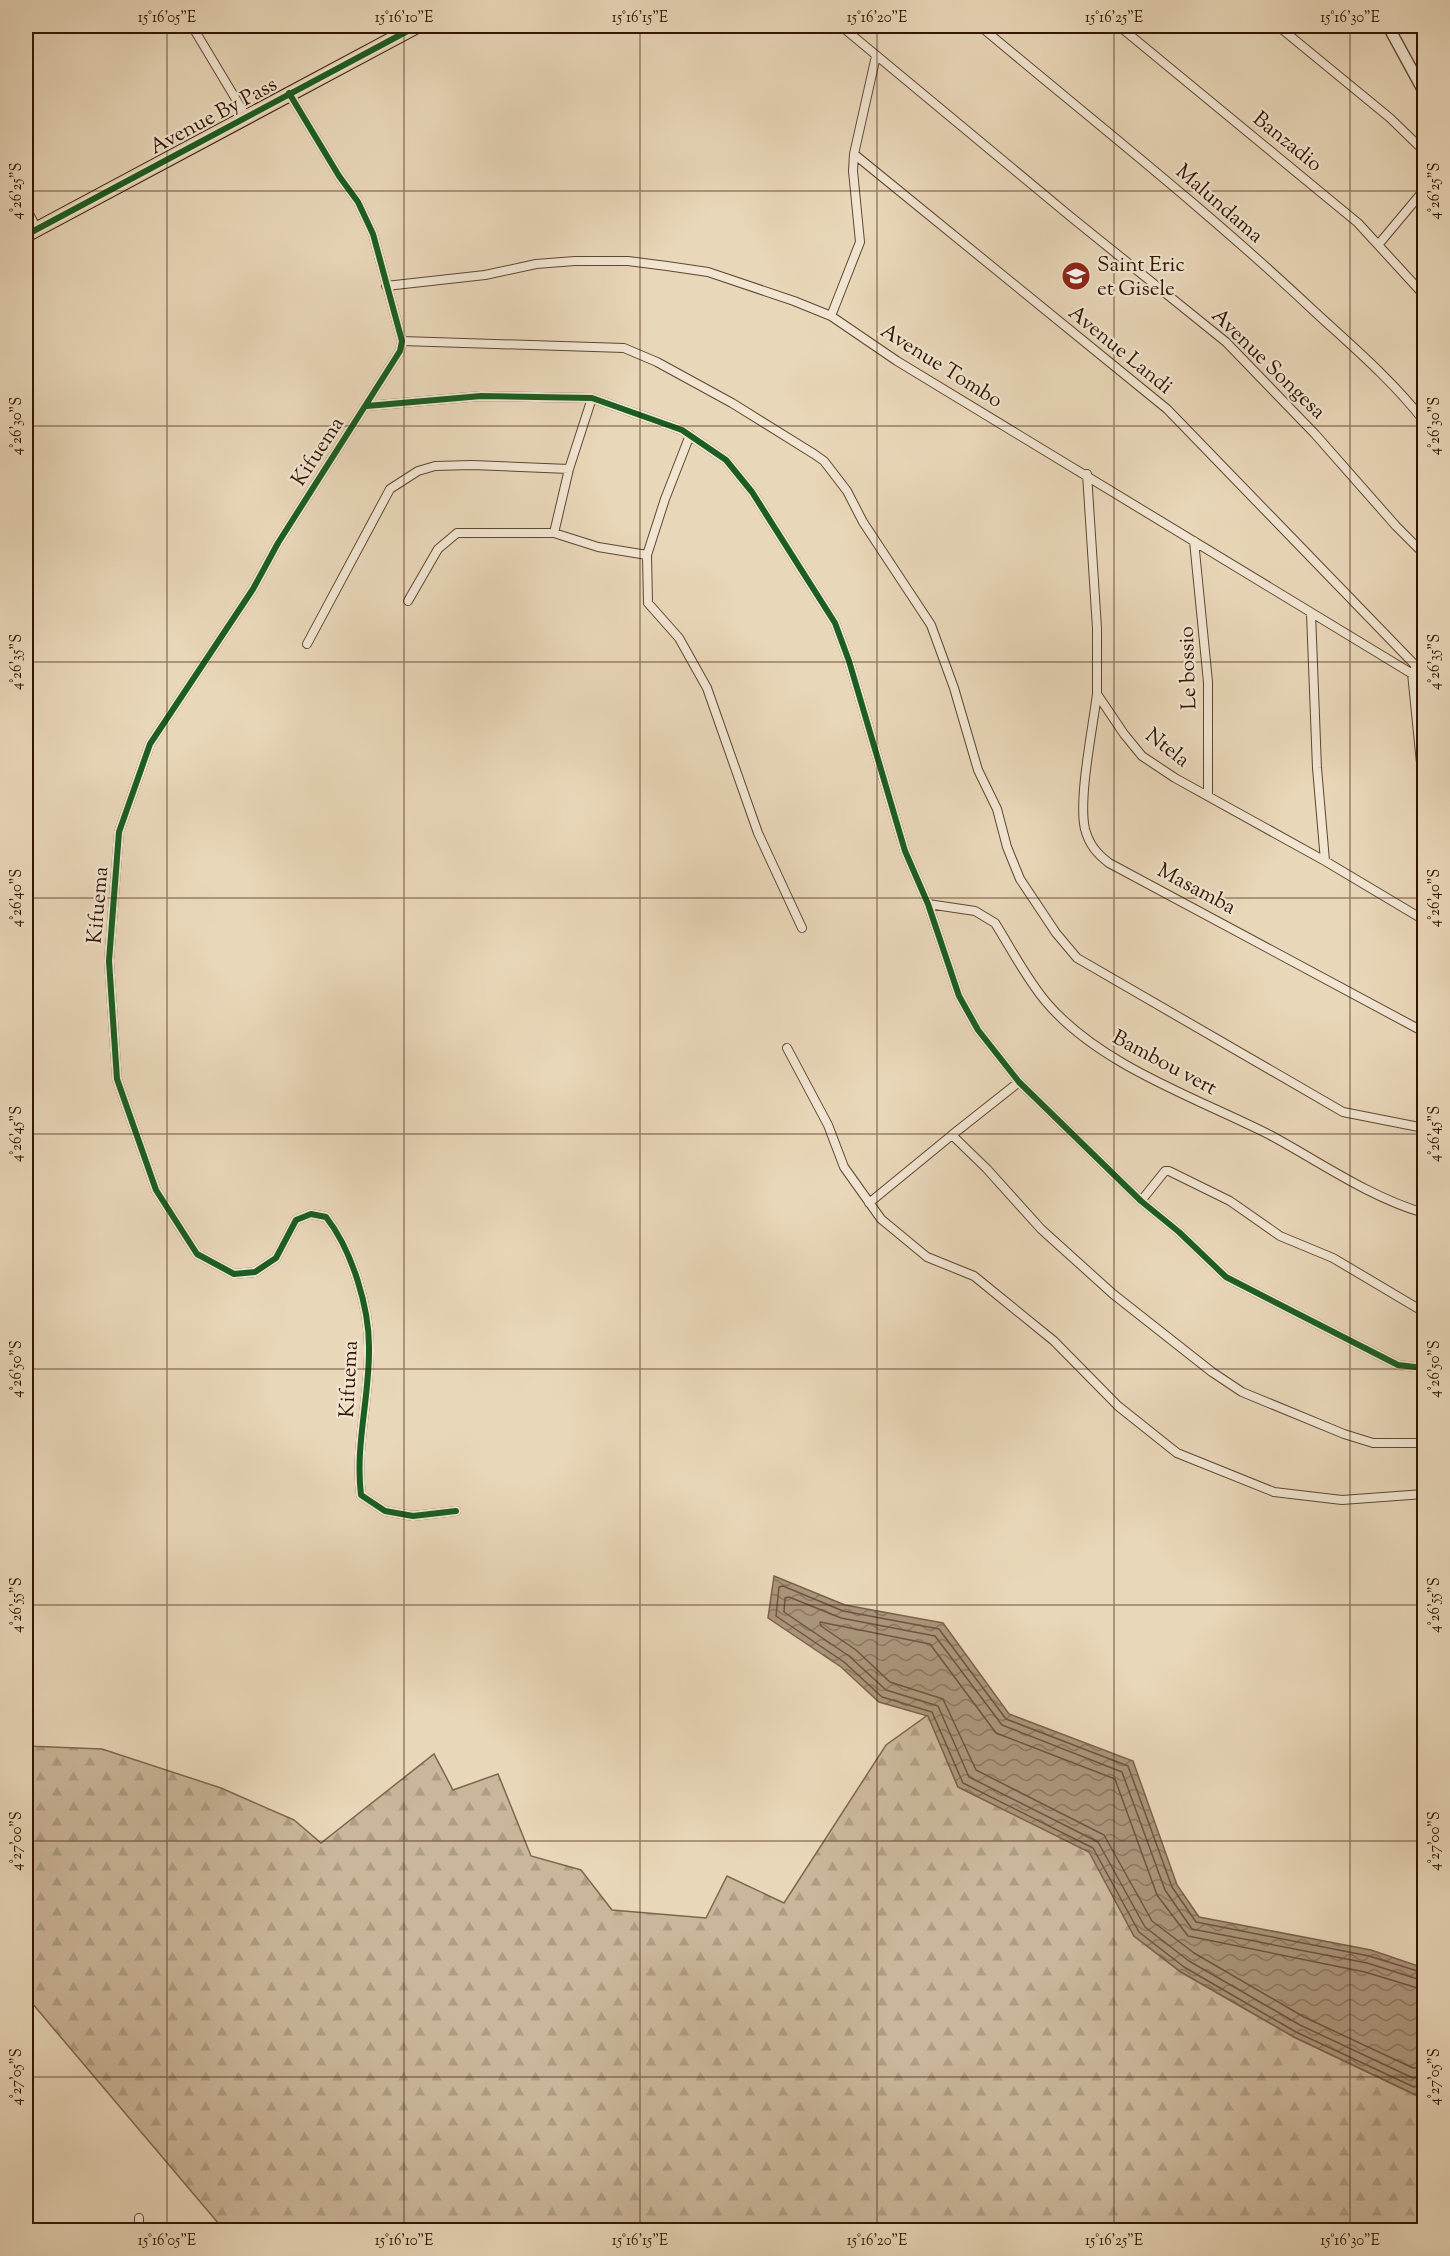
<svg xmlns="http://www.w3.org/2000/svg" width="1450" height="2256" font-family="'Sorts Mill Goudy',serif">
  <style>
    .forest { fill: url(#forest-firs); stroke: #7e664e; stroke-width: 1.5 }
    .water { fill: url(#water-waves); stroke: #7a624a; stroke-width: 1.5 }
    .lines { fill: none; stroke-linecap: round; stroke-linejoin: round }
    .shore { stroke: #6e553e; stroke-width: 1.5 }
    .minor-casing { stroke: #5f462f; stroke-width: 10 }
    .tertiary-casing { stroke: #5f462f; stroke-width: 13 }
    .trunk-casing { stroke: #311501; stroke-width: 16 }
    .minor { stroke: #f1e5d2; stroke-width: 8 }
    .tertiary { stroke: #f1e5d2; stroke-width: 10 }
    .trunk { stroke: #e9d7b9; stroke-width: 14 }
    .cycleway-casing { stroke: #f1e5d2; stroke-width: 10 }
    .cycleway { stroke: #1b5e20; stroke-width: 6 }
    .ticks { fill: none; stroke: #311501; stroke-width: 1.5; stroke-opacity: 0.45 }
    .labels { text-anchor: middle; stroke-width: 4.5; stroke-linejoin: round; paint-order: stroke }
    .street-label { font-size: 21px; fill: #311501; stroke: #f1e5d2 }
    .poi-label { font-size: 21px; fill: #311501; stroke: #f1e5d2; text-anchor: start }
    .neatline { fill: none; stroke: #311501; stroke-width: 2 }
    .ticks-label { font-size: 15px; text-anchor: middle; fill: #311501 }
  </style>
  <defs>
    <pattern id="forest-firs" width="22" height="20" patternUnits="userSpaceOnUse" patternTransform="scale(1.5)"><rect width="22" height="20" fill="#cab69a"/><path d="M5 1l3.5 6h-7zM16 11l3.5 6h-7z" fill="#ae9c83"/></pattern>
    <pattern id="water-waves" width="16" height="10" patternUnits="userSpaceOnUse" patternTransform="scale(1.5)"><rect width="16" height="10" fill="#aa957a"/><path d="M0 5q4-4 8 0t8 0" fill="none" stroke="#8b7862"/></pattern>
  </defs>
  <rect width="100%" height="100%" fill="#e9d7b9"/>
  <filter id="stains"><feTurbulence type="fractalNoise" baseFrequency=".00333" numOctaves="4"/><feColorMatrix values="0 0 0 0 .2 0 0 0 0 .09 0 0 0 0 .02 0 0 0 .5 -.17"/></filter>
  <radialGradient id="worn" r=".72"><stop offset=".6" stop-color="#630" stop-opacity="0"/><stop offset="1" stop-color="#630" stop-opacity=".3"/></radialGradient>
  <path class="forest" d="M928 1715 958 1787 1090 1852 1134 1936 1181 1972 1294 2037 1424 2099V2230H224L26 1996V1746L102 1749 221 1788 294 1820 321 1843 434 1754 453 1790 498 1774 531 1856 581 1870 612 1910 706 1918 727 1876 784 1903 886 1745Z"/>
  <path class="water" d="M774 1576 845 1605 943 1623 1009 1714 1133 1761 1177 1885 1199 1917 1371 1950 1424 1968V2087L1416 2095 1294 2037 1181 1972 1134 1936 1089 1852 958 1787 928 1716 879 1702 841 1667 768 1618Z"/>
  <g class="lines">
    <path class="shore" d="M1424 1973 1369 1956 1196 1922 1172 1887 1128 1766 1006 1719 939 1629 843 1611 783 1586 779 1587 776 1616 844 1662 882 1697 932 1712 963 1783 1093 1848 1139 1932 1184 1967 1296 2032 1414 2087 1424 2083
      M1424 1981 1367 1963 1192 1929 1165 1890 1122 1772 1002 1725 935 1636 841 1618 789 1597 785 1598 784 1612 849 1656 886 1690 938 1706 969 1777 1098 1842 1145 1927 1189 1961 1300 2025 1413 2078 1424 2076
      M1424 1990 1365 1972 1188 1936 1157 1895 1115 1779 996 1733 930 1644 820 1622 821 1626 856 1650 890 1682 943 1699 976 1770 1104 1835 1152 1921 1194 1953 1304 2017 1413 2068 1424 2067"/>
    <g class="minor-casing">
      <path id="minor" d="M192 26 246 116
        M841 26 1071 217 1226 342 1315 434 1396 526 1424 554
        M980 26C1092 120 1208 211 1315 312 1353 347 1392 380 1424 421
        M1119 26 1358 223 1424 295
        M1278 26 1390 118 1424 151
        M26 31 35 26
        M876 56 854 154 1167 409 1416 666
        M289 93 339 176 358 202 373 234 402 341 400 351 278 543 253 589 150 744 119 832 109 961 117 1079 156 1190 197 1254 234 1274 255 1272 276 1258 296 1220 311 1214 326 1217C352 1250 370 1309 369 1351 369 1400 355 1446 361 1495L385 1511 413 1516 456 1511
        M26 208 37 229
        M1378 245 1424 190
        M386 286 485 275 536 264 575 261H628L667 266 708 272 794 301 831 316 897 361 1424 681
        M831 316 860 242 853 171 854 154
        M402 341 624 348 657 362 732 403 814 454 824 461 847 491 863 522 931 625 954 688 978 770 997 809 1007 847 1020 879 1056 933 1077 958 1343 1112 1424 1128
        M367 406 481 396 592 398 682 430 726 460 752 492 835 623 849 661 905 851 928 904 959 996 978 1030 1019 1082 1141 1201 1179 1232 1226 1277 1398 1365 1424 1368
        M690 435 665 499 647 555 648 603 679 638 707 688 758 833 802 928
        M1087 474 1097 628V694L1124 734 1142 756 1175 778 1325 861 1424 920
        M554 533 569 469 592 398
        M1194 541 1208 682V795
        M408 601 438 549 457 533H554L598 547 647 555
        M1311 613 1317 768 1325 861
        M307 644 390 489 418 471 435 466 472 465 569 469
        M1424 656 1412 673 1424 793
        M1097 694C1093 727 1078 799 1085 829 1089 844 1096 853 1109 863L1424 1032
        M928 904 975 911 995 923C1012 950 1027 980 1047 1003 1101 1066 1197 1098 1270 1135 1320 1162 1369 1197 1424 1213
        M787 1048 828 1125 844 1167 881 1219 927 1257 974 1276 1054 1341 1118 1406 1177 1453 1274 1492 1342 1500 1424 1494
        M1019 1082 952 1135 987 1169 1041 1229 1113 1294 1212 1372 1242 1392 1344 1434 1373 1443H1424
        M1141 1201 1165 1171H1169L1230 1201 1280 1236 1333 1258 1424 1312
        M869 1203 952 1135
        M139 2218V2230"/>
    </g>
    <g class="tertiary-casing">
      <path id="tertiary" d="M1388 26 1424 92"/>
    </g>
    <g class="trunk-casing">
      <path id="trunk" d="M26 235 417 26"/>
    </g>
    <use href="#minor" class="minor"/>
    <use href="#tertiary" class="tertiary"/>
    <use href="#trunk" class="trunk"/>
    <g class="cycleway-casing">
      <path id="cycleway" d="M289 93 339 176 358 202 373 234 402 341 400 351 278 543 253 589 150 744 119 832 109 961 117 1079 156 1190 197 1254 234 1274 255 1272 276 1258 296 1220 311 1214 326 1217C352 1250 370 1309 369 1351 369 1400 355 1446 361 1495L385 1511 413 1516 456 1511
        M26 235 417 26
        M367 406 481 396 592 398 682 430 726 460 752 492 835 623 849 661 905 851 928 904 959 996 978 1030 1019 1082 1141 1201 1179 1232 1226 1277 1398 1365 1424 1368"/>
    </g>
    <use href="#cycleway" class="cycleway"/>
  </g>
  <path class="ticks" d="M167 26V2230M404 26V2230M640 26V2230M877 26V2230M1114 26V2230M1350 26V2230M26 191H1424M26 426H1424M26 662H1424M26 898H1424M26 1134H1424M26 1369H1424M26 1605H1424M26 1841H1424M26 2077H1424"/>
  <defs>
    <g id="school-disc" transform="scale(1.5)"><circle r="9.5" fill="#8f2418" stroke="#f1e5d2"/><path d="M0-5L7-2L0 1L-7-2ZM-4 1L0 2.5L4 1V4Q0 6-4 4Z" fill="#fff"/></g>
  </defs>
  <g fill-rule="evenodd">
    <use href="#school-disc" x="1076" y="276"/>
  </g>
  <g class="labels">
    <g class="street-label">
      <text transform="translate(213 115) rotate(-28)" y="7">Avenue By Pass</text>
      <text transform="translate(1288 141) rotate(39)" y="7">Banzadio</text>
      <text transform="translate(1220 203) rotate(41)" y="7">Malundama</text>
      <text transform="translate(1121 349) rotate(39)" y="7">Avenue Landi</text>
      <text transform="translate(1269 363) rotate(44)" y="7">Avenue Songesa</text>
      <text transform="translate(942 365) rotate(32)" y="7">Avenue Tombo</text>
      <text transform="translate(317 451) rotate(-57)" y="7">Kifuema</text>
      <text transform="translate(1187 668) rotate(-92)" y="7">Le bossio</text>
      <text transform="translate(1168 747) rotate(38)" y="7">Ntela</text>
      <text transform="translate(1197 888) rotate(28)" y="7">Masamba</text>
      <text transform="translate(97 905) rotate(-85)" y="7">Kifuema</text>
      <text transform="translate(1165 1062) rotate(28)" y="7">Bambou vert</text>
      <text transform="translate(348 1379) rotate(-87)" y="7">Kifuema</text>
    </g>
    <g class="poi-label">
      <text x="1097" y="271">Saint Eric<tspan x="1097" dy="24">et Gisele</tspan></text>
    </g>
  </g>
  <rect width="1450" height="2256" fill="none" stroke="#e9d7b9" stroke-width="66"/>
  <rect x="33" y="33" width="1384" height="2190" class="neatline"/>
  <g class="ticks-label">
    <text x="167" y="22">15°16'05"E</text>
    <text x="404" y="22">15°16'10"E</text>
    <text x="640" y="22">15°16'15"E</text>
    <text x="877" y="22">15°16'20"E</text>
    <text x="1114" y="22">15°16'25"E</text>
    <text x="1350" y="22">15°16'30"E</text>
    <text transform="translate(16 191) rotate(-90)" y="5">4°26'25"S</text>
    <text transform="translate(1434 191) rotate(-90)" y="5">4°26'25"S</text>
    <text transform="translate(16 426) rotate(-90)" y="5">4°26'30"S</text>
    <text transform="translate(1434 426) rotate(-90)" y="5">4°26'30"S</text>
    <text transform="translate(16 662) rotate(-90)" y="5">4°26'35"S</text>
    <text transform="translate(1434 662) rotate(-90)" y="5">4°26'35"S</text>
    <text transform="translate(16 898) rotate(-90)" y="5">4°26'40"S</text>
    <text transform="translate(1434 898) rotate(-90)" y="5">4°26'40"S</text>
    <text transform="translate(16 1134) rotate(-90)" y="5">4°26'45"S</text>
    <text transform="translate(1434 1134) rotate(-90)" y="5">4°26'45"S</text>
    <text transform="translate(16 1369) rotate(-90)" y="5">4°26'50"S</text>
    <text transform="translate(1434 1369) rotate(-90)" y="5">4°26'50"S</text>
    <text transform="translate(16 1605) rotate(-90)" y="5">4°26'55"S</text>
    <text transform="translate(1434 1605) rotate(-90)" y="5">4°26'55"S</text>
    <text transform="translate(16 1841) rotate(-90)" y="5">4°27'00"S</text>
    <text transform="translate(1434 1841) rotate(-90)" y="5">4°27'00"S</text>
    <text transform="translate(16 2077) rotate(-90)" y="5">4°27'05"S</text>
    <text transform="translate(1434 2077) rotate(-90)" y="5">4°27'05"S</text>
    <text x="167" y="2245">15°16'05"E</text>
    <text x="404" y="2245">15°16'10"E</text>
    <text x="640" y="2245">15°16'15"E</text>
    <text x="877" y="2245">15°16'20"E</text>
    <text x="1114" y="2245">15°16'25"E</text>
    <text x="1350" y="2245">15°16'30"E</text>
  </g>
  <rect width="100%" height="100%" filter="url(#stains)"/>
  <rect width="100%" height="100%" fill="url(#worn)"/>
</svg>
